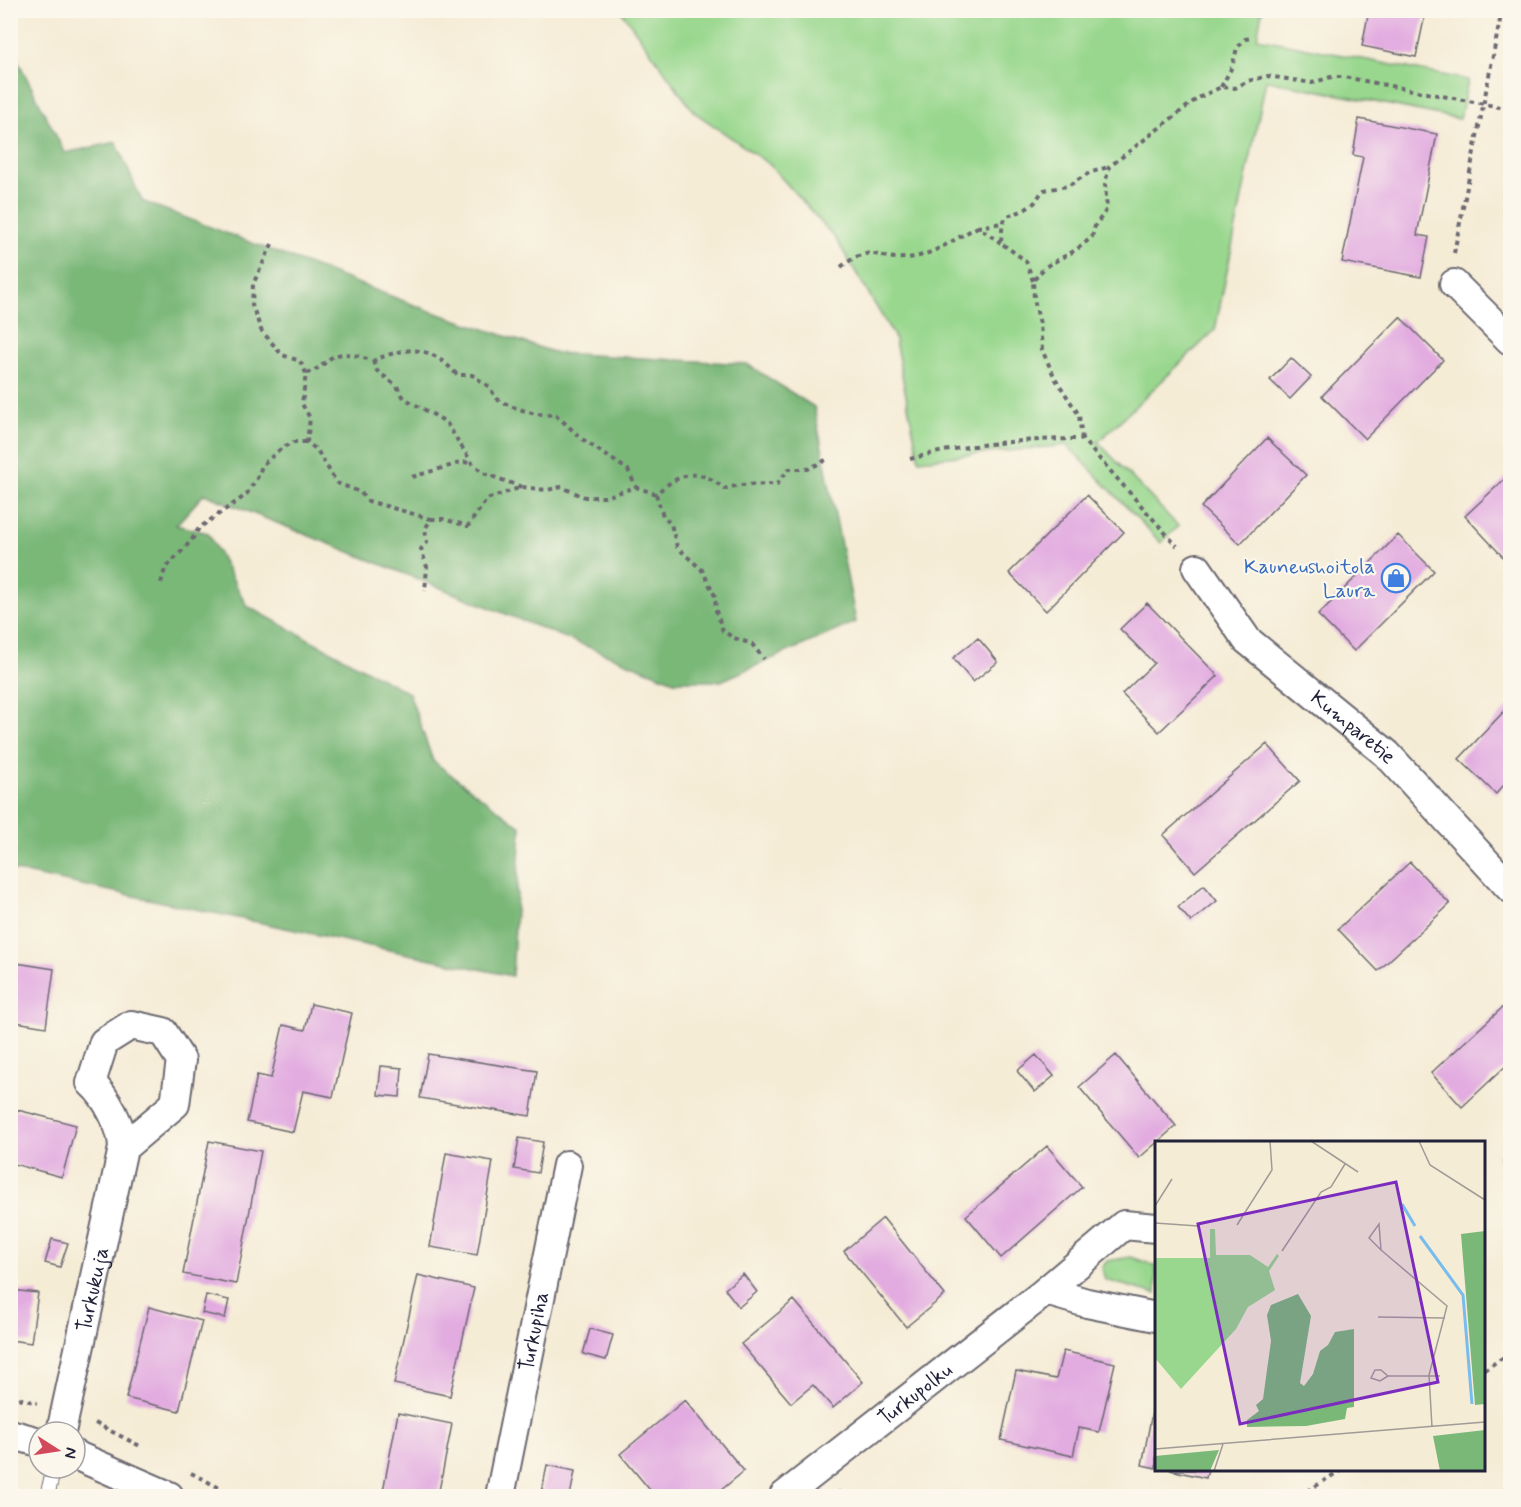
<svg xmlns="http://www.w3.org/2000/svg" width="1521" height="1507" font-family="Mynerve,sans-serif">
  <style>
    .green { fill: #98d78d; stroke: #5d7c64; stroke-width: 1.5 }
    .forest { fill: #7ab878; stroke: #4e6d5a; stroke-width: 1.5 }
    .building { fill: #e2ace0 }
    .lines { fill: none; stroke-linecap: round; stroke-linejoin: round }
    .service-casing { stroke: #6c6971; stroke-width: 16 }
    .minor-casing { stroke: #6c6971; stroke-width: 32 }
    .path { stroke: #6c6971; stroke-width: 4; stroke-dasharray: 4.5 4.5; stroke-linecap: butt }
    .service { stroke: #fff; stroke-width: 14 }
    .minor { stroke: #fff; stroke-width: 28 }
    .labels { text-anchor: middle; stroke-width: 4.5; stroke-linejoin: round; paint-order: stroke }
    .shop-label { font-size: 21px; fill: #366cbe; stroke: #fbf7ec; text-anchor: end }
    .street-label { font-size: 21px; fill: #22223b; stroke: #fbf7ec }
    .inset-river { fill: none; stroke: #78bcee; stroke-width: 3 }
    .inset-road { fill: none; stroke: #a19b98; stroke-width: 1.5 }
    .view { fill: #7b2cbf; fill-opacity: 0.15; stroke: #7b2cbf; stroke-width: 3 }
    .inset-edge { fill: none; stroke: #22223b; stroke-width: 3 }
  </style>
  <rect width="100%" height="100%" fill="#fbf7ec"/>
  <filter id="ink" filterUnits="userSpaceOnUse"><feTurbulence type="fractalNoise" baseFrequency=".0167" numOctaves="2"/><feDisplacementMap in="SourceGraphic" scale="12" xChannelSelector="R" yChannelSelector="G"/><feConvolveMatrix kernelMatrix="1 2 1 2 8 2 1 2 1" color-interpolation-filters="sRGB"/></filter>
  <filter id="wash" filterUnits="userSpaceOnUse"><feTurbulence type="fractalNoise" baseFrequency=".008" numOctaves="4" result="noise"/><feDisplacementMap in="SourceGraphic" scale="24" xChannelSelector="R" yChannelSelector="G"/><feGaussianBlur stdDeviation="1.35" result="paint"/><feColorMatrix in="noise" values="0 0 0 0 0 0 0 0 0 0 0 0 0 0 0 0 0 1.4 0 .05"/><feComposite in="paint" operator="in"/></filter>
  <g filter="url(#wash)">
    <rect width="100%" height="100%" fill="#f5ecd6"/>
    <path class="green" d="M621 11H1262L1257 38 1468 80 1460 119 1266 80 1215 330 1098 442 1178 526 1161 543 1067 445 919 460 894 336 836 239 769 164 694 112Z
      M1510 1151V1192L1499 1155Z
      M1131 1257 1156 1266V1294L1105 1280 1102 1268 1107 1261Z"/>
    <path class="forest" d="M11 56 16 57 65 153 116 142 142 201 430 311 556 353 747 364 814 407 856 622 721 681H674L204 494 176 525 208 533 247 606 409 693 433 761 521 827 512 976 11 870Z"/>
    <g id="blocks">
      <path class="building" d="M1369 10H1426L1416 57 1362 46Z
        M1359 119 1437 134 1417 235 1429 237 1421 277 1342 262 1363 157 1353 155Z
        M1400 317 1443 360 1365 439 1322 396Z
        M1291 358 1311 377 1290 399 1270 380Z
        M1267 438 1306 475 1240 544 1201 507Z
        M1510 474V552L1504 558 1465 516Z
        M1087 495 1124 532 1046 611 1009 573Z
        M1398 535 1434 571 1354 651 1318 615Z
        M1147 603 1218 676 1159 732 1122 694 1154 663 1120 629Z
        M978 638 998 662 973 682 953 658Z
        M1510 705V778L1496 794 1459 759Z
        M1267 744 1300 781 1195 872 1163 835Z
        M1410 862 1450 904 1378 971 1338 929Z
        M1204 885 1217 901 1191 922 1178 907Z
        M10 962 54 969 46 1027 10 1021Z
        M311 1004 352 1013 333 1097 303 1091 293 1132 247 1122 257 1075 271 1078 283 1025 305 1030Z
        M1503 1007 1510 1015V1062L1462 1107 1431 1073Z
        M428 1054 537 1071 530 1116 420 1098Z
        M1036 1055 1054 1076 1035 1092 1017 1071Z
        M1116 1055 1176 1126 1139 1158 1079 1087Z
        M381 1066 402 1068 400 1097 378 1095Z
        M10 1108 76 1125 62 1177 10 1163Z
        M519 1138 543 1142 538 1173 514 1169Z
        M209 1141 261 1151 236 1284 183 1274Z
        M1047 1146 1082 1187 1001 1258 966 1216Z
        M446 1153 493 1161 477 1255 430 1247Z
        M883 1218 945 1295 906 1327 844 1251Z
        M52 1239 68 1243 60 1267 45 1263Z
        M743 1274 757 1292 739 1307 725 1289Z
        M418 1275 474 1288 450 1396 394 1384Z
        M10 1290 38 1293 31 1343 10 1340Z
        M206 1295 229 1300 225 1318 202 1313Z
        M794 1300 863 1382 833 1408 813 1385 791 1403 741 1344Z
        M149 1307 202 1321 179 1411 126 1398Z
        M590 1329 613 1335 606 1360 583 1354Z
        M1063 1351 1115 1363 1099 1432 1079 1428 1073 1456 1001 1440 1016 1371 1056 1379Z
        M1155 1397H1156V1468L1142 1465Z
        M685 1400 744 1471 714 1496H655L620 1454Z
        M398 1413 452 1424 438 1496H382Z
        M547 1465 575 1471 570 1496 542 1491Z
        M1170 1470H1208L1206 1478Z"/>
    </g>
  </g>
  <g filter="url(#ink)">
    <use href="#blocks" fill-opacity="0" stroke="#6c6971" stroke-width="1.5"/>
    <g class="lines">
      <g class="service-casing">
        <path id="service" d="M47 1496 54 1468"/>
      </g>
      <g class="minor-casing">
        <g id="minor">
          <path d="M1454 284 1510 340"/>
          <path id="s1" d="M1197 568 1247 640 1387 754 1510 888"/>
          <path d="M1046 1291 1087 1303 1156 1317"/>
          <path id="s2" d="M61 1432 123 1148C123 1128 106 1096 91 1083L104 1042 131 1025 163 1032 181 1060 175 1104 123 1148"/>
          <path d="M10 1434 39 1442"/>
          <path d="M75 1455 169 1496"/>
          <path id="s3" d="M500 1496 567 1165"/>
          <path id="s4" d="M784 1496 1046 1291 1124 1225 1156 1228"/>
        </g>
      </g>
      <path class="path" d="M1221 87 1232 67 1237 48 1245 39 1252 38
        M1001 243 978 227 1002 223
        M272 244 253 284 252 305 261 330 282 355 300 361 306 373 302 404 310 418 307 442 317 450 337 483 360 492 368 501 431 519 425 529 427 542 421 549 427 567 425 591
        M1454 253 1502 10
        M841 267C873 242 873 260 906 258 932 257 955 238 978 227
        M1033 281 1026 261 1001 243C1003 203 1009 223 1033 204 1038 200 1039 194 1044 190L1068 186 1089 173 1108 167
        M373 361 377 371 396 385 404 398 446 422 472 463 483 473 522 487
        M306 373C315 371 320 367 327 361 341 348 357 356 373 361 408 345 431 345 457 375H472L488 386 498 400 513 407 535 414 556 415 582 439 628 470 636 487
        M1082 439 1079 415 1055 378 1042 350 1040 324 1034 299 1033 281 1045 267 1076 250 1092 237 1095 226 1107 209 1105 184 1109 167 1198 98 1221 87 1235 88 1248 81 1268 76 1312 83 1331 77H1344L1510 109
        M910 459C964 444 1025 439 1082 439L1177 546
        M412 477 463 462 471 463
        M656 494 663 516 671 524 677 547 702 570 715 596 716 611 723 631 734 638 752 644 764 659
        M431 519H443L468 526 487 499 522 487 547 490 561 487 585 497H605L636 487 656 494C679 473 700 466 724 489L739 485 777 484 789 469H808L828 459
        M161 583 165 569 191 541 199 528 246 495 259 475 262 465 283 447 294 442H307
        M1484 1370 1510 1353
        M10 1396 37 1403
        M95 1423 142 1447
        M191 1473 235 1496
        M838 1492 854 1496
        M1300 1496 1341 1470"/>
      <use href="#service" class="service"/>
      <use href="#minor" class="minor"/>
    </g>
  </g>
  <defs>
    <g id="shop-ring" transform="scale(1.5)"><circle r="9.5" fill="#fbf7ec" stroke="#3f7fe0" stroke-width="1.5"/><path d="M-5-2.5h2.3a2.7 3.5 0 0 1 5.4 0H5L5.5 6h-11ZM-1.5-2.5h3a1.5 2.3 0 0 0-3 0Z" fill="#3f7fe0"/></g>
  </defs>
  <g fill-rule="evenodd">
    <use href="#shop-ring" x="1396" y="578"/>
  </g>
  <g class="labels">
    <g class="shop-label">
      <text x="1375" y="573">Kauneushoitola<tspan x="1375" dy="24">Laura</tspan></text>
    </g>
    <g class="street-label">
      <text dy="7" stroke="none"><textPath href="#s1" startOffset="225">Kumparetie</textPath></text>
      <text dy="7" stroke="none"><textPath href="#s2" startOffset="146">Turkukuja</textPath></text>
      <text dy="7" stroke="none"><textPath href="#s3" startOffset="168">Turkupiha</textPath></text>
      <text dy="7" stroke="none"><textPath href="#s4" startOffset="166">Turkupolku</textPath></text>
    </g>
  </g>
  <g transform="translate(1155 1141)">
    <rect width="330" height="330" fill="#f5ecd6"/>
    <path d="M55 88H60L61 114H95L113 126 122 113 124 115 114 130 120 149 93 166 81 188 26 248 0 217V117H55Z" fill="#98d78d"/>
    <path d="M330 90V263L320 264 306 93ZM143 153 156 175 145 242 149 245 158 233 165 210 173 204 180 191 199 188V266L192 267 190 278 151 285 92 286V279L104 270 101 264 108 258 116 200 112 174 116 164ZM330 289V330H285L278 295ZM64 309 55 330H0V315Z" fill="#7ab878"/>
    <path class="inset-river" d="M247 63 260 85M265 95 308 154 317 263"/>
    <path class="inset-road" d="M156 0 203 31M264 0 275 24 330 59M0 65 17 38M0 82 43 85M82 84 117 29 115 0M226 109 214 97 224 83 226 109 292 165 274 234 277 286M127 110 166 51 176 46 190 23M223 176 290 177M233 235 225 240 216 237 220 229H226L233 235H285M0 308 330 281M59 330 68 303"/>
    <path class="view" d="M241 41 283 241 85 283 43 83Z"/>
    <rect width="330" height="330" class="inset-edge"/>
  </g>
  <rect width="1521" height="1507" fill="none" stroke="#fbf7ec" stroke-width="36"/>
  <g transform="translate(57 1450) rotate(102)"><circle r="28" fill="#fbf7ec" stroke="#a4a2a5" stroke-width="1.5"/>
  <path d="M0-4.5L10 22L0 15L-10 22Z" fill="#d1495b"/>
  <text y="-9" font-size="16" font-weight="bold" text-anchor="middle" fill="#22223b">N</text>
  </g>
</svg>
